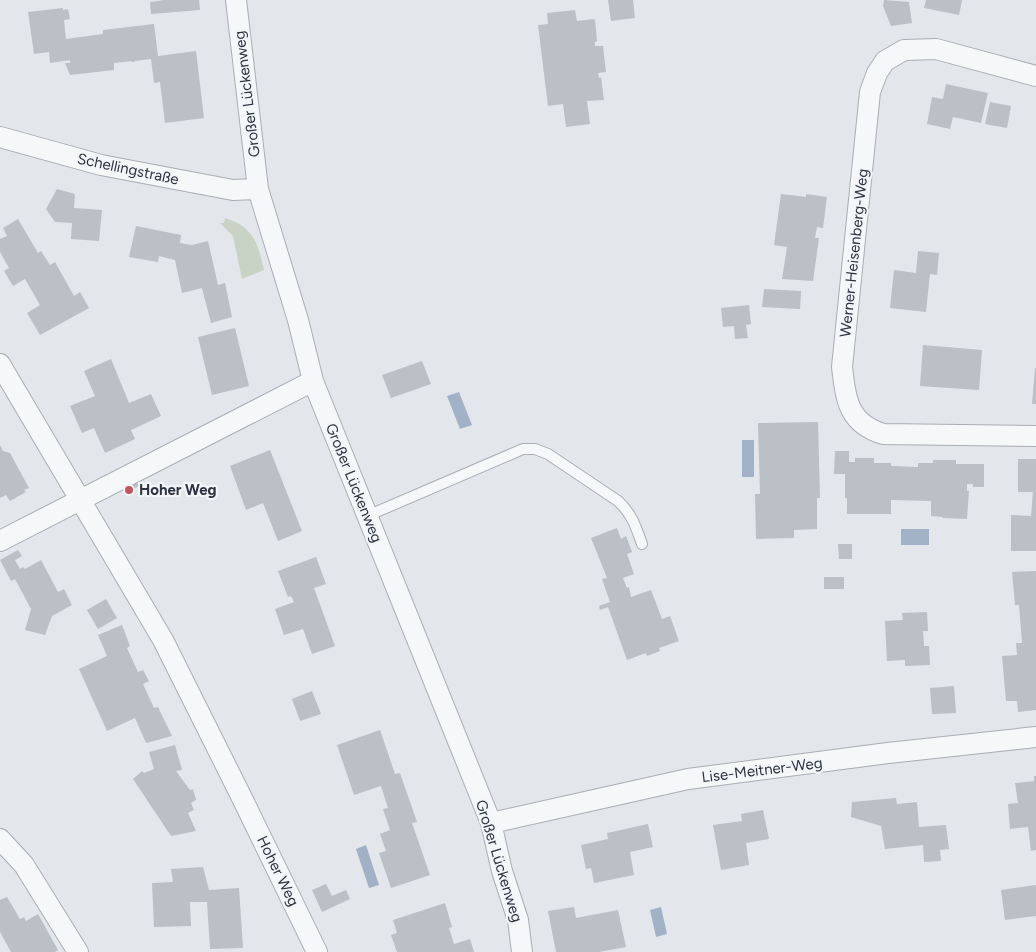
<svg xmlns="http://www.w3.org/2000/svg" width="1036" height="952" font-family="Figtree,sans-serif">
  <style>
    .green { fill: #c8d3c5 }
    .water { fill: #a2b2c6 }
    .building { fill: #bbbfc6 }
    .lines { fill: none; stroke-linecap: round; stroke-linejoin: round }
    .lane-casing { stroke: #a9adb4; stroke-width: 12 }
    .street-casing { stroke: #a9adb4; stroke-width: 22 }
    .lane { stroke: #f6f7f9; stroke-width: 10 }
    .street { stroke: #f6f7f9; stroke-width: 20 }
    .poi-dot { fill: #c25660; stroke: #f3f5f8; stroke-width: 2 }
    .labels { text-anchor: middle; stroke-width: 4.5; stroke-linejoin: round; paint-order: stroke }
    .street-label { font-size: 15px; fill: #2d3341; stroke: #f3f5f8 }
    .poi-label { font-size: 15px; font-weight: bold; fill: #2d3341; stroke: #f3f5f8; text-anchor: start }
  </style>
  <rect width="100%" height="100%" fill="#e3e6ea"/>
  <path class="green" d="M225 218C254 227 258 244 264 270L242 279 233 236 220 223H224Z"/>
  <path class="water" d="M459 392 472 425 460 429 447 396Z
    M742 440H754V477H742Z
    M901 529H929V545H901Z
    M366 845 379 885 369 888 356 849Z
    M661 907 667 934 656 937 650 910Z"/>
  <path class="building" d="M164 0H199L200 10 151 14 150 2Z
    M608 0H633L635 18 611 21Z
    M884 0 909 2 912 23 891 26 883 6Z
    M926 0H962L959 15 924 8Z
    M63 8V10L68 9 70 19 64 20 66 39 103 34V30L154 24 158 56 196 51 204 118 165 123 160 82 154 83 151 59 134 61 135 62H132V61L114 63V70L70 75 65 63H70V60L50 63 49 52 34 54 28 12Z
    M575 10 577 21 595 19 597 41 595 42V46H603L606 72 598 73 599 78 601 77 604 100 587 101 590 124 566 127 563 104 548 106 538 25 548 24 547 13Z
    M946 84 988 93 981 123 953 117 950 129 927 124 932 97 943 99Z
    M990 102 1011 106 1007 128 985 124Z
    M57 189 75 194 74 208 102 210 99 241 71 239 72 223 55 222 46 209Z
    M781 194 806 197V194L827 197 823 228 817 227 815 238H819L813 281 782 279 787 247 774 245Z
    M18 219 38 253 41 251 50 265 55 262 74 296 80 292 89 308 40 335 27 313 40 305 25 279 13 286 4 271 9 268 0 252V239L7 236 3 228Z
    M136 226 181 235 180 243 192 245 208 241 218 285 225 283 232 317 211 323 202 288 182 293 175 260 159 256 158 262 129 257Z
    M918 251 939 253 937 275 930 274 926 312 890 308 894 270 916 273Z
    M764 289 801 291 800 309 762 307Z
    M749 305 751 324 746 325 748 338 735 339 734 326 723 327 721 308Z
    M235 328 249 386 212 395 198 337Z
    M923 345 982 350 979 390 920 386Z
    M111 359 129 403 151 394 161 416 131 430 135 439 105 453 94 428 82 433 70 406 95 396 84 371Z
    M422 361 431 384 391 398 382 375Z
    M1035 368H1036V404H1032Z
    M818 422 820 498H817V529L794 530V538L756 539 755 494H760L758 423Z
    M0 445 3 451 10 453 29 488 24 490 26 492 10 501 6 495 0 498Z
    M270 450 302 531 278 541 263 503 246 510 230 466Z
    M835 451H849V462H855V458H874V463H891V466L918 467V463H933V460H956V464H984V487H973V484H967V491H969L967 519 942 518 943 517 931 516V501L891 500V514H847V498H845V474H834Z
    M1018 459H1036V551H1011V515L1031 516 1033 492H1018Z
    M135 478 139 486 127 493 122 486Z
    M617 528 621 539 626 536 632 552 627 554 634 574 623 578 627 588 629 587 631 597 651 590 662 619 670 616 679 641 659 648 660 651 647 656 646 653 627 660 608 607 600 610 599 606 610 602 602 579 607 578 591 538Z
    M838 544H852V559H839Z
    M18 550 22 556 15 560 20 569 23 567 25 569 41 560 58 592 64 589 72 605 52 616 45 635 25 630 31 609 15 579 11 581 0 560Z
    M316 557 326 584 314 588 335 646 312 654 303 629 284 635 275 609 294 602 291 596 288 597 278 571Z
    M1036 571V710L1018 712 1017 701H1006L1002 656 1017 655 1016 643H1022L1019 605H1015L1012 572Z
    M824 577H844V589H824Z
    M106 599 117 618 98 629 87 610Z
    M927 612 928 631H923L924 646H929L930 665 905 666V660L887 661 885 621 903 620 902 613Z
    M122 625 130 646 127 648 138 672 143 670 149 681 143 684 154 708 158 707 172 736 146 743 135 718 107 731 79 669 107 656 98 635Z
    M954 686 956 713 932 714 930 688Z
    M312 691 321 714 300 721 292 699Z
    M380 730 395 774 400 773 417 822 412 823 430 875 391 888 379 853 386 851 380 834 390 830 383 809 388 808 381 786 354 795 337 745Z
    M175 745 182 770 176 771 190 790 193 789 196 800 191 803 194 810 188 813 196 831 171 836 133 779 142 771 144 773 154 769 149 752Z
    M1034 776H1036V850L1031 851 1028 827 1010 829 1008 804 1018 803 1015 783 1034 781Z
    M896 798 897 804 917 802 919 827 946 825 949 849 940 850 941 861 924 862 923 845 885 849 881 826 851 817 852 802Z
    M763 810 769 839 746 843 749 865 721 870 713 825 742 821 741 814Z
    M648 824 653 847 630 852 634 875 594 883 591 868 586 869 581 845 608 839 607 833Z
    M203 867 209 890 239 888 243 948 210 949 207 902H190L191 926 154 927 152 883 173 882 171 869Z
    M326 884 332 896 346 890 350 899 322 912 312 890Z
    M1036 885V916L1005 920 1001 890Z
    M7 897 20 919 24 917 26 921 38 914 58 950 55 952H11L0 932V900Z
    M445 903 452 927 449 928 454 944 470 939 474 952H397L391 935 397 933 393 920Z
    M574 907 576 918 618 910 626 947 599 952H556L548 911Z"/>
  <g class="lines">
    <g class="lane-casing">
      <path id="lane" d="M367 516 523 449H535L548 454 618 501C632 514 636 527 642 544"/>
    </g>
    <g class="street-casing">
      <path id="street" d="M236 0 258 189 298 320 313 381 491 823 502 871 518 920 522 952
        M1036 76 936 49 904 50 885 61 877 73 870 92 842 367C846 400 848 423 883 434L1036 436
        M0 137 101 165 233 190 258 189
        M0 364 163 640 243 800 317 952
        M0 541 313 381
        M491 823 688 779 888 753 1036 737
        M0 839 24 865 78 952"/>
    </g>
    <use href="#lane" class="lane"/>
    <use href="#street" class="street"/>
  </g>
  <circle class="poi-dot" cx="129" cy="490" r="5"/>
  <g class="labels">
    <g class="street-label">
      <text transform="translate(247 94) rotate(-97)" y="5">Großer Lückenweg</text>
      <text transform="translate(128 169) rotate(12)" y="5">Schellingstraße</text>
      <text transform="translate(854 253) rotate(-84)" y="5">Werner-Heisenberg-Weg</text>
      <text transform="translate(354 483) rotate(68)" y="5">Großer Lückenweg</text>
      <text transform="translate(762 770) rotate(-7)" y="5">Lise-Meitner-Weg</text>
      <text transform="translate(499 861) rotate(73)" y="5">Großer Lückenweg</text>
      <text transform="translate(278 871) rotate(64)" y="5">Hoher Weg</text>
    </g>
    <g class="poi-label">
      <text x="139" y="495">Hoher Weg</text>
    </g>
  </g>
</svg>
